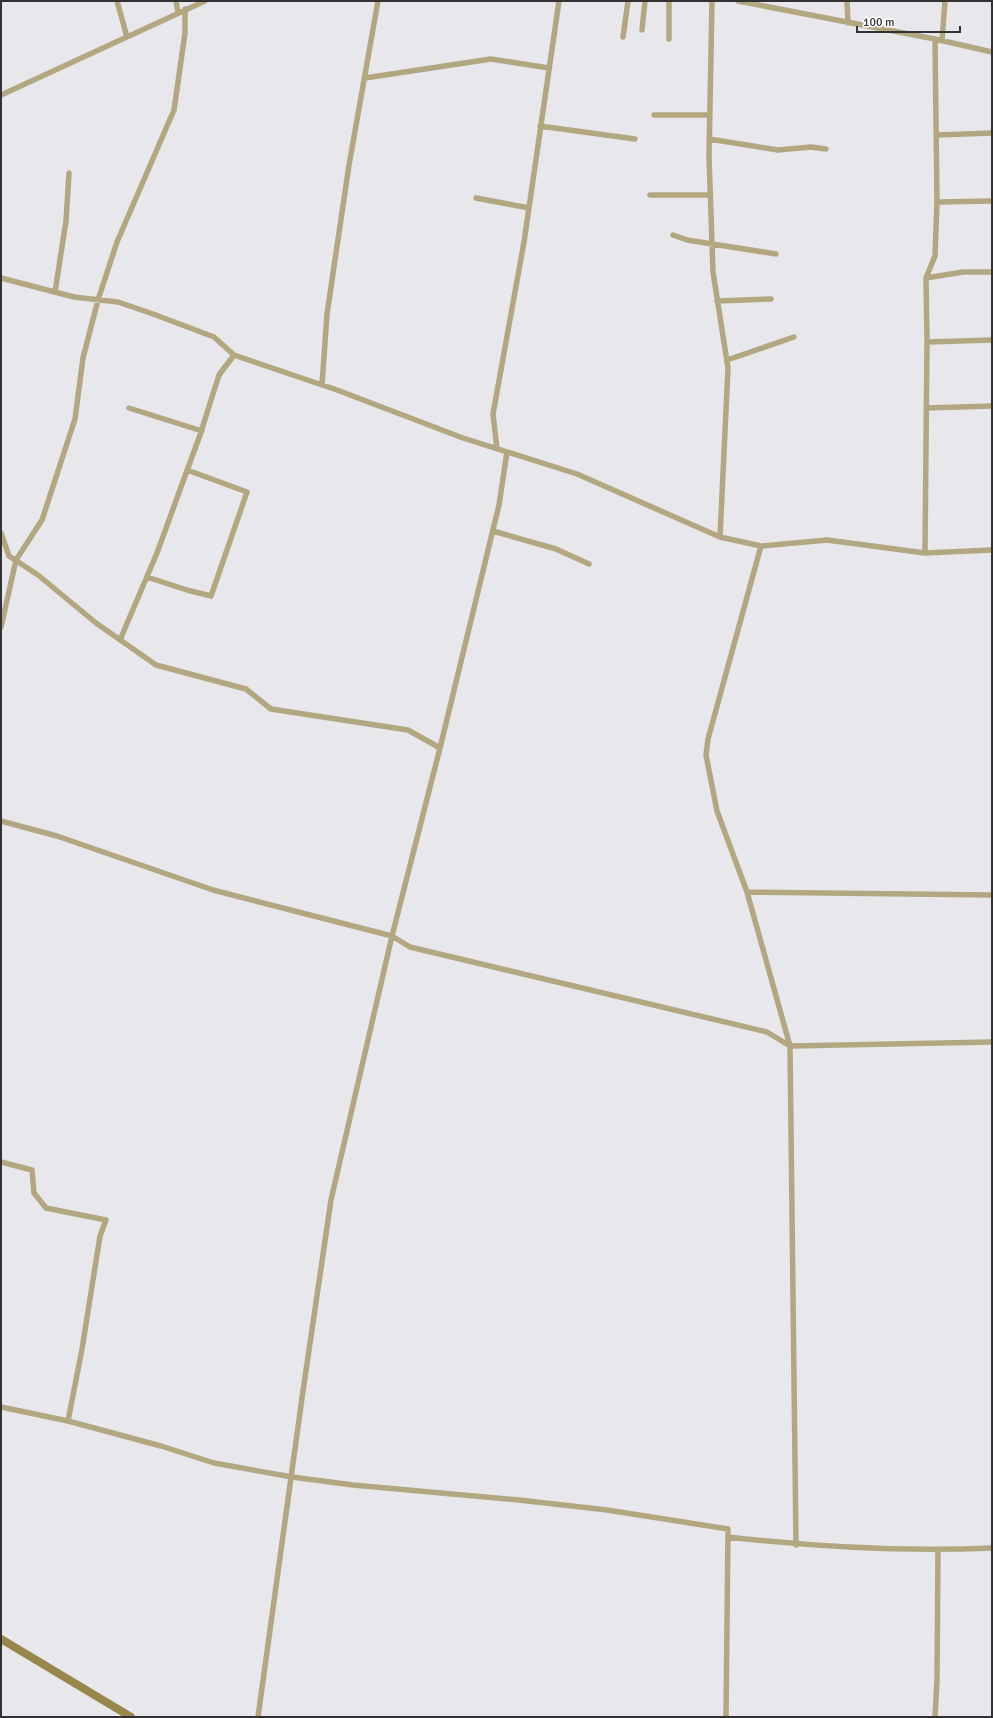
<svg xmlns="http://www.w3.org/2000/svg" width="993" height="1718" font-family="Signika,sans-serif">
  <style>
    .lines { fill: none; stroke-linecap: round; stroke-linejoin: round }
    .street { stroke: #b3a781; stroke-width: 5.5 }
    .secondary { stroke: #98874c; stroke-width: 8 }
  </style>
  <rect width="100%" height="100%" fill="#e8e7ec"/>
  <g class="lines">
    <path class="street" d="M117 1 127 37
      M176 1 178 12
      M712 1 709 156 713 272 728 368 720 537
      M738 1 935 39 992 52
      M847 1 848 23
      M642 30 645 1
      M623 37 628 1
      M669 39V1
      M942 41 945 1
      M365 78 491 59 549 68
      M1 95 205 1
      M654 115H710
      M540 126 635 139
      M937 135 992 133
      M709 139 778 150 811 147 826 149
      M650 195H710
      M476 198 529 208
      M937 202 992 201
      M673 235 687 240 776 254
      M1 278 74 297 118 302 153 314 214 337 234 355 337 390 463 438 577 474 720 537 761 546 827 540 925 553 992 550
      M926 278 963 272H992
      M55 292 66 221 69 173
      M717 301 771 299
      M927 342 992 340
      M727 360 794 337
      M322 385 327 314 349 165 378 1
      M129 408 202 431
      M926 408 992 406
      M497 449 493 414 524 242 559 1
      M493 531 556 549 589 564
      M1 533 9 556 38 575 96 623 156 665 246 689 271 709 408 730 440 748
      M761 546 708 739 706 755 717 811 747 892 790 1046 796 1545
      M925 553 927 342 926 278 935 256 937 202 935 39
      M147 577 187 590 211 596 247 492 187 470
      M1 627 16 560 42 520 75 419 83 358 98 300 117 242 174 110 185 33V9
      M120 640 157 553 200 435 219 375 234 355
      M1 821 57 836 213 890 392 936 410 947 767 1032 790 1046 992 1042
      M747 892 992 895
      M1 1162 32 1170 34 1193 46 1208 106 1220 100 1236 82 1349 68 1421
      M1 1407 68 1421 161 1446 214 1463 292 1477 353 1485 519 1500 607 1510 728 1529 726 1717
      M728 1537C816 1547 903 1552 992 1548
      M258 1717 302 1398 331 1200 392 936 440 748 499 505 507 452
      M935 1717 937 1680 938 1550"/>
    <path class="secondary" d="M1 1639 131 1717"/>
  </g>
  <rect width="993" height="1718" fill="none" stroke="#323234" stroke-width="4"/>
  <path d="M857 26v6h103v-6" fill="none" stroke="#323234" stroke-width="2"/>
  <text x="863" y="26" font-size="12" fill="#323234" stroke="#ffffff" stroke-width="3" paint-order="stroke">100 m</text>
</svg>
